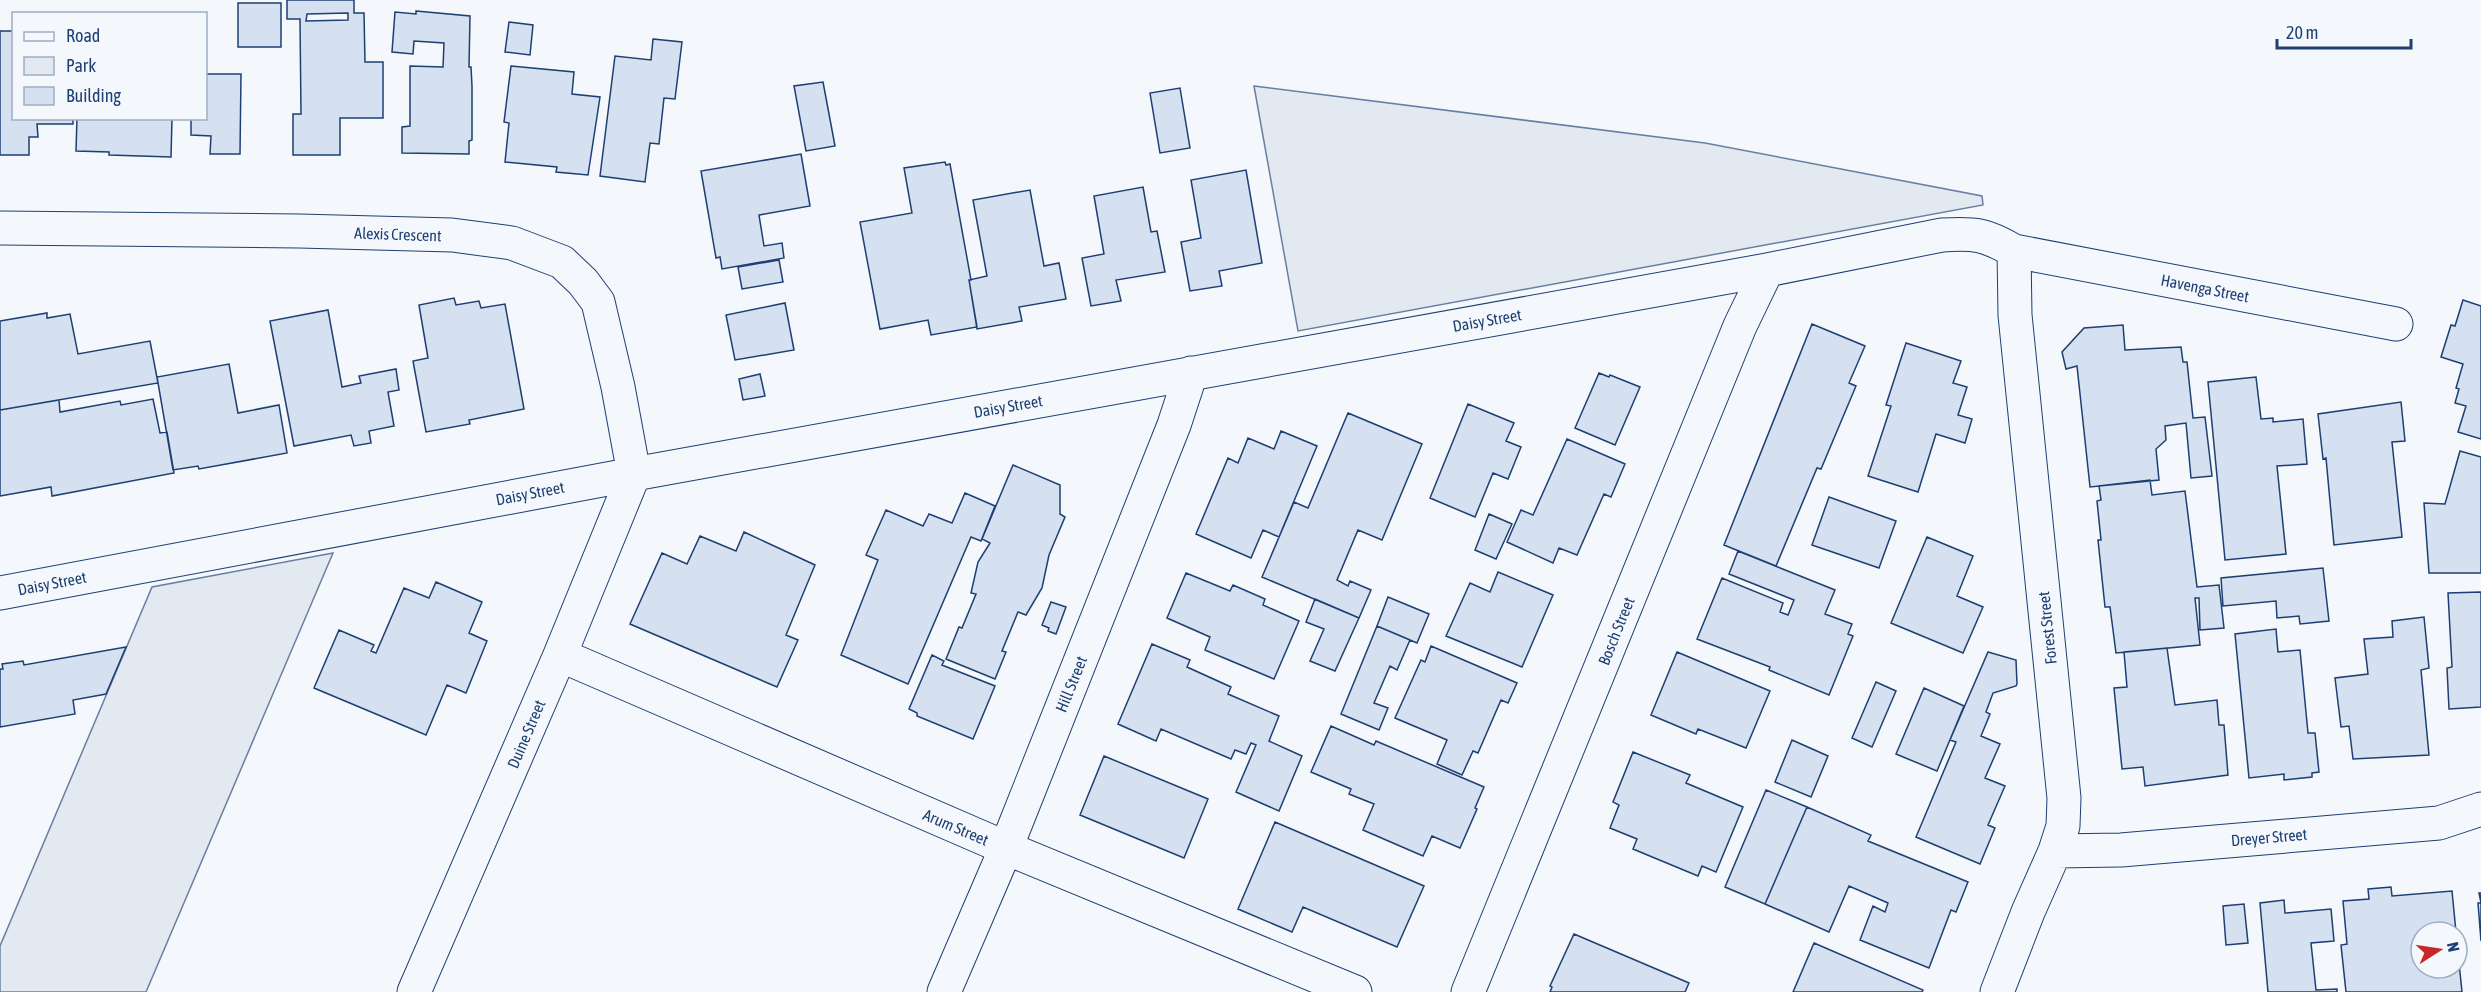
<svg xmlns="http://www.w3.org/2000/svg" width="2481" height="992" font-family="'Asap Condensed',sans-serif">
  <style>
    .green { fill: #e3e9f0; stroke: #687fa3; stroke-width: 1.5 }
    .building { fill: #d5e0f0; stroke: #1d3f73; stroke-width: 1.5; fill-rule: evenodd }
    .lines { fill: none; stroke-linecap: round; stroke-linejoin: round }
    .minor-casing { stroke: #1d3f73; stroke-width: 35 }
    .minor { stroke: #f4f7fb; stroke-width: 33 }
    .labels { text-anchor: middle; stroke-width: 4.5; stroke-linejoin: round; paint-order: stroke }
    .street-label { font-size: 16px; fill: #1d3f73; stroke: #f4f7fb }
  </style>
  <rect width="100%" height="100%" fill="#f4f7fb"/>
  <path class="green" d="M1254 86 1705 143 1982 196 1983 205 1298 331Z
    M333 553 146 992H0V946L152 587Z"/>
  <path class="building" d="M287 0H354V13H364L365 62H383V118H340V155H293V114H301L300 19H287ZM348 13V20L306 21 307 14Z
    M238 3H281V47H238Z
    M416 11 470 16 469 67H471L472 86V140L469 141V154L402 153V127L410 126V66L443 67 444 43 414 41 413 54 392 52 395 12 416 14Z
    M509 22 533 25 530 55 505 52Z
    M0 31H14V118H73V124H37L38 137H29V155H0Z
    M653 39 682 42 675 99 664 98 659 144 650 143 645 182 600 176 615 56 651 60Z
    M511 66 574 72 572 94 600 97 588 175 556 172 557 167 505 162 509 123 504 122Z
    M206 74H241L240 154H210L211 136 191 135V118H206Z
    M823 82 835 146 806 151 794 86Z
    M1180 88 1190 148 1160 153 1150 93Z
    M77 118H172L171 157 109 155V152L76 151Z
    M801 154 810 206 759 215 764 246 782 243 784 258 722 269 720 257 716 258 701 171Z
    M945 162 946 165 950 164 971 280H969L977 327 931 335 928 320 880 329 860 222 912 213 904 168Z
    M1246 170 1262 263 1219 271 1222 286 1190 291 1181 242 1201 238 1191 180Z
    M1143 187 1151 232 1157 231 1165 272 1116 280 1121 301 1091 306 1082 258 1104 254 1094 196Z
    M1030 190 1044 266 1059 263 1066 299 1019 307 1022 321 977 329 969 280 987 276 973 200Z
    M779 260 783 282 742 289 738 267Z
    M454 298 456 305 479 301 481 308 505 304 524 409 469 420 470 424 426 432 413 361 428 358 419 305Z
    M2463 300 2481 306V439L2458 432 2466 406 2455 403 2459 389 2456 388 2463 364 2441 357 2451 325 2455 326Z
    M785 303 794 350 735 360 726 315Z
    M328 310 342 387 361 383 359 376 396 369 399 390 388 392 394 426 369 431 371 443 354 446 351 435 294 446 270 321Z
    M47 313V318L70 314 78 354 150 341 158 383 0 410V321Z
    M1812 324 1865 346 1849 383 1856 386 1821 469 1817 468 1776 566 1724 545Z
    M2123 325 2125 350 2181 347 2183 362H2187L2193 418 2205 417 2212 476 2191 478 2186 423 2165 426 2166 440 2156 449 2159 480 2090 487 2077 366 2066 369 2062 352 2084 328Z
    M1906 343 1961 361 1953 383 1967 387 1958 415 1972 419 1965 443 1936 434 1918 492 1868 476 1891 406 1886 405Z
    M229 364 238 413 279 405 287 453 199 469 198 466 173 470 157 377Z
    M1599 373 1609 377 1610 375 1640 387 1615 445 1575 428Z
    M760 374 765 396 743 400 739 379Z
    M2256 377 2261 419 2273 418V422L2303 419 2307 464 2277 466 2286 554 2225 560 2208 382Z
    M153 399 160 433 167 432 174 473 52 496 51 487 0 496V410L59 400 60 412 120 401 121 405Z
    M2401 402 2405 441 2392 442 2402 537 2334 545 2326 458 2323 459 2318 414Z
    M1468 404 1514 423 1506 441 1521 447 1508 479 1493 473 1475 517 1430 498Z
    M1348 413 1422 444 1382 540 1358 530 1337 580 1348 586 1350 581 1371 590 1359 618 1262 577 1294 502 1308 508Z
    M1281 431 1317 446 1279 537 1263 530 1251 558 1196 534 1228 458 1238 463 1248 438 1274 449Z
    M1567 439 1625 464 1611 497 1604 494 1577 555 1559 548 1553 563 1507 542 1521 510 1533 515Z
    M2460 451 2481 457V573H2429L2424 503 2445 504Z
    M1013 465 1060 485V514L1065 517 1049 555 1042 588 1026 615 1018 612 1002 651 1006 652 995 679 946 659 959 627 962 628 976 594 971 593 978 562 990 543 982 539Z
    M2150 480 2152 495 2185 491 2197 587 2219 585 2224 628 2200 630 2199 598H2195L2200 645 2116 653 2110 607H2105L2098 540H2101L2097 501 2101 500 2099 486Z
    M965 493 995 506 981 541 971 537 908 684 841 655 878 560 866 555 886 510 923 526 929 514 952 523Z
    M1829 497 1896 521 1879 568 1812 545Z
    M1489 514 1512 524 1496 559 1475 550Z
    M744 532 815 565 786 635 798 640 777 687 630 624 662 553 687 564 700 536 736 551Z
    M1927 537 1973 556 1957 596 1983 607 1963 653 1891 623Z
    M1738 551 1835 590 1825 614 1852 624 1848 634 1853 636 1829 695 1769 670 1770 667 1697 639 1722 578 1783 603 1780 612 1788 615 1794 600 1729 574Z
    M2323 568 2329 621 2300 624 2299 616 2277 618 2276 601 2223 606 2221 578Z
    M1498 572 1553 595 1522 667 1446 636 1470 583 1490 592Z
    M1186 573 1230 591 1233 585 1265 599 1263 605 1299 621 1274 679 1205 650 1210 637 1167 618Z
    M436 582 482 602 469 633 487 641 466 693 447 685 426 735 314 688 339 630 374 645 371 651 376 653 404 588 429 598Z
    M2481 592V707L2449 709 2447 668 2452 667 2448 593Z
    M1388 597 1429 614 1417 643 1377 626Z
    M1315 599 1359 618 1335 671 1310 661 1324 629 1306 622Z
    M1051 602 1066 607 1056 634 1048 631 1049 628 1042 625Z
    M2424 617 2429 668 2421 670 2429 755 2353 759 2349 726 2341 727 2335 678 2368 674 2364 639 2393 637 2392 621Z
    M1377 626 1410 640 1397 670 1390 666 1374 703 1388 708 1379 730 1341 714Z
    M2276 629 2278 652 2300 650 2308 733H2315L2319 772 2312 773V777L2284 780V774L2249 778 2235 634Z
    M1152 644 1190 660 1187 667 1231 687 1228 694 1279 716 1269 741 1302 756 1279 811 1236 792 1256 745 1251 743 1246 754 1235 750 1231 759 1161 729 1156 741 1118 724Z
    M1431 646 1517 683 1508 703 1501 700 1478 753 1473 751 1462 775 1437 764 1447 740 1395 718 1421 660 1425 662Z
    M126 647 106 694 73 700 75 714 0 727V669H3L2 664 23 661 24 665Z
    M2167 648 2175 705 2217 700 2219 725H2224L2228 775 2145 786 2143 767 2122 769 2114 688 2127 687 2124 652Z
    M1677 652 1770 691 1746 748 1698 729 1696 734 1651 715Z
    M1988 652 2016 660 2017 684 2016 686 1993 693 1986 712 1990 714 1981 736 2000 744 1985 778 2005 786 1988 825 1995 828 1980 864 1916 837 1956 742 1950 740Z
    M932 655 944 661 942 665 995 686 973 739 917 716V713L909 709Z
    M1876 682 1896 691 1872 747 1852 738Z
    M1924 688 1964 706 1937 771 1896 754Z
    M1331 726 1374 745 1376 741 1484 787 1475 808 1477 809 1460 848 1432 836 1423 856 1363 830 1374 804 1349 794 1351 789 1311 772Z
    M1792 740 1828 756 1811 797 1775 782Z
    M1633 752 1690 775 1686 783 1743 807 1716 872 1702 866 1698 876 1633 849 1637 839 1610 828 1619 805 1613 802Z
    M1104 756 1208 799 1184 858 1080 815Z
    M1766 790 1807 807 1765 904 1725 887Z
    M1807 807 1871 835 1868 841 1968 882 1956 912 1951 910 1929 968 1860 940 1873 906 1885 912 1888 903 1849 886 1829 932 1765 904Z
    M1275 822 1424 886 1397 947 1303 907 1292 932 1238 909Z
    M2391 887 2392 896 2452 891 2456 932H2421V968H2457V943L2462 992H2346L2341 945 2347 944 2343 901 2369 899 2368 889Z
    M2479 893H2481V941L2478 903H2481Z
    M2284 900 2285 913 2331 909 2334 941 2311 943 2316 990 2337 989V992H2268L2260 903Z
    M2244 904 2248 943 2226 945 2223 906Z
    M1574 934 1689 983 1685 992H1550L1552 987 1550 986Z
    M1814 943 1923 990 1922 992H1793Z"/>
  <g class="lines">
    <g class="minor-casing">
      <path id="minor" d="M0 228 299 231 452 235 512 243 562 262 583 282 598 302 618 387 634 474 560 655 414 992
        M0 593 634 474 1767 270 1942 235C1975 233 1985 234 2014 251L2396 324
        M560 655 1006 848 1355 992
        M2055 851 2121 850 2439 823 2481 809
        M944 992 1006 848 1174 425 1191 373
        M1468 992 1740 326 1767 270
        M1997 992 2028 912 2055 851 2063 826 2064 798 2015 315 2014 251"/>
    </g>
    <use href="#minor" class="minor"/>
  </g>
  <g class="labels">
    <g class="street-label">
      <text transform="translate(398 234) rotate(2)" y="6">Alexis Crescent</text>
      <text transform="translate(2205 288) rotate(11)" y="6">Havenga Street</text>
      <text transform="translate(1487 320) rotate(-10)" y="6">Daisy Street</text>
      <text transform="translate(1008 406) rotate(-10)" y="6">Daisy Street</text>
      <text transform="translate(530 493) rotate(-11)" y="6">Daisy Street</text>
      <text transform="translate(52 583) rotate(-11)" y="6">Daisy Street</text>
      <text transform="translate(2047 628) rotate(-96)" y="6">Forest Street</text>
      <text transform="translate(1616 631) rotate(-68)" y="6">Bosch Street</text>
      <text transform="translate(1071 684) rotate(-68)" y="6">Hill Street</text>
      <text transform="translate(526 734) rotate(-67)" y="6">Duine Street</text>
      <text transform="translate(956 827) rotate(23)" y="6">Arum Street</text>
      <text transform="translate(2269 837) rotate(-5)" y="6">Dreyer Street</text>
    </g>
  </g>
  <rect x="12" y="12" width="195" height="108" fill="#f4f7fb" stroke="#9eadc5" stroke-width="1.5"/>
  <rect x="24" y="32" width="30" height="9" fill="#f4f7fb" stroke="#9eadc5" stroke-width="1.5"/>
  <text x="66" y="42" font-size="18" fill="#1d3f73">Road</text>
  <rect x="24" y="57" width="30" height="18" fill="#e3e9f0" stroke="#9eadc5" stroke-width="1.5"/>
  <text x="66" y="72" font-size="18" fill="#1d3f73">Park</text>
  <rect x="24" y="87" width="30" height="18" fill="#d5e0f0" stroke="#9eadc5" stroke-width="1.5"/>
  <text x="66" y="102" font-size="18" fill="#1d3f73">Building</text>
  <g transform="translate(2439 950) rotate(78)"><circle r="28" fill="#f4f7fb" stroke="#9eadc5" stroke-width="1.5"/>
  <path d="M0-4.5L10 22L0 15L-10 22Z" fill="#c62828"/>
  <text y="-9" font-size="16" font-weight="bold" text-anchor="middle" fill="#1d3f73">N</text>
  </g>
  <path d="M2277 39v9h134v-9" fill="none" stroke="#1d3f73" stroke-width="3"/>
  <text x="2286" y="39" font-size="18" fill="#1d3f73" stroke="#f4f7fb" stroke-width="4.5" paint-order="stroke">20 m</text>
</svg>
